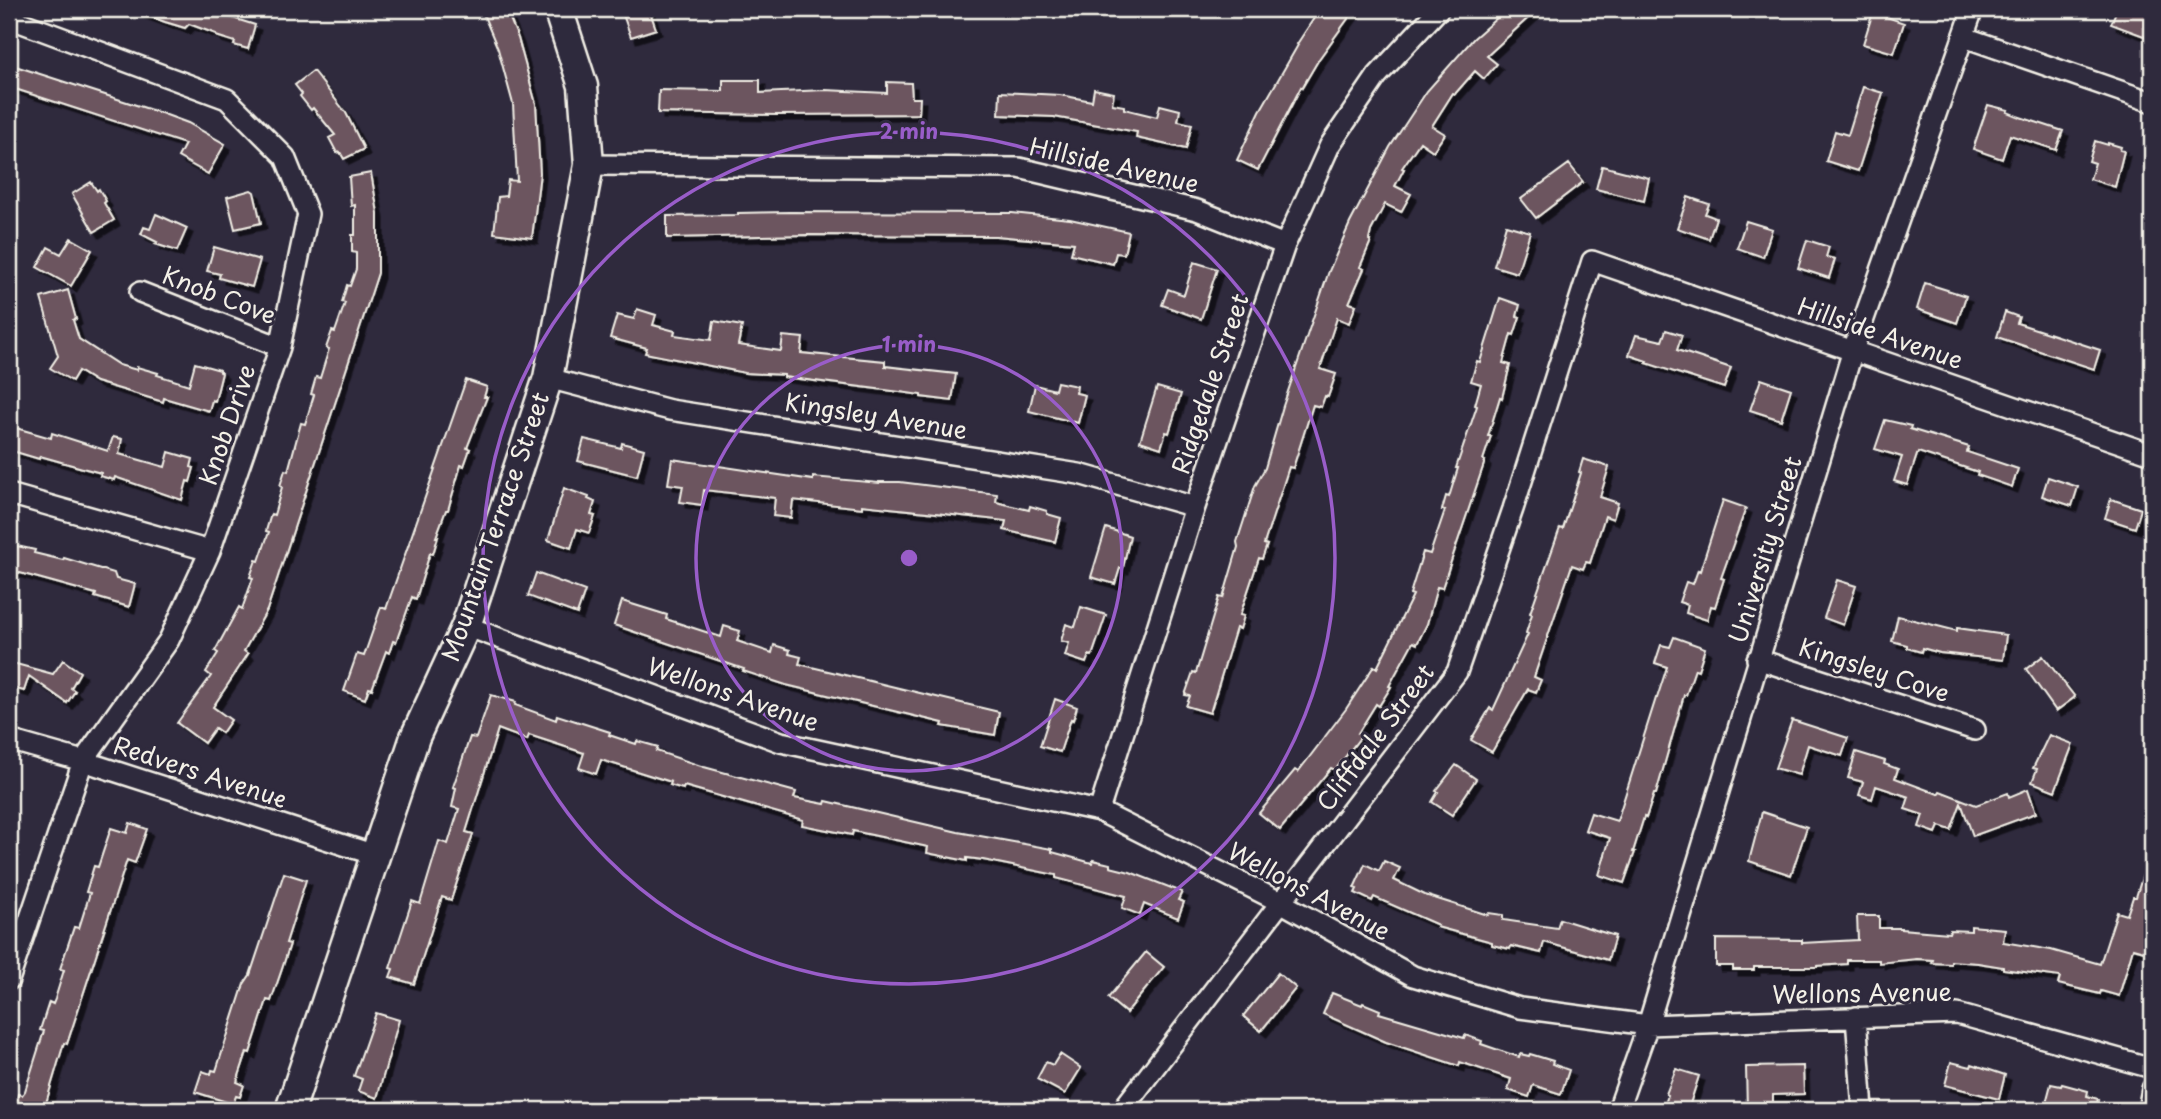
<svg xmlns="http://www.w3.org/2000/svg" width="2161" height="1119" font-family="'Playpen Sans',sans-serif">
  <style>
    .building { fill: #6c545e; stroke: #f4f1e8; stroke-width: 2; filter: url(#shadow) }
    .lines { fill: none; stroke-linecap: round; stroke-linejoin: round }
    .street-casing { stroke: #f4f1e8; stroke-width: 24 }
    .secondary-casing { stroke: #f4f1e8; stroke-width: 33 }
    .street { stroke: #2f2a3d; stroke-width: 19 }
    .secondary { stroke: #2f2a3d; stroke-width: 28 }
    .ring { fill: none; stroke: #995dc9; stroke-width: 3.5 }
    .labels { text-anchor: middle; stroke-width: 6; stroke-linejoin: round; paint-order: stroke }
    .street-label { font-size: 24px; fill: #f4f1e8; stroke: #2f2a3d }
    .centre { fill: #995dc9; stroke: #2f2a3d; stroke-width: 3.5 }
    .ring-label { font-size: 21px; text-anchor: middle; font-weight: bold; fill: #995dc9; stroke: #2f2a3d; stroke-width: 6; stroke-linejoin: round; paint-order: stroke }
  </style>
  <defs>
    <filter id="shadow"><feDropShadow dx="5.5" dy="5.5" stdDeviation="0" flood-color="#0009"/></filter>
  </defs>
  <rect width="100%" height="100%" fill="#2f2a3d"/>
  <filter id="ink" filterUnits="userSpaceOnUse"><feTurbulence type="fractalNoise" baseFrequency=".0143" numOctaves="2"/><feDisplacementMap in="SourceGraphic" scale="14" xChannelSelector="R" yChannelSelector="G"/><feConvolveMatrix kernelMatrix="1 2 1 2 8 2 1 2 1" color-interpolation-filters="sRGB"/></filter>
  <g filter="url(#ink)">
    <path class="building" d="M138 9H204L255 25 248 49 234 45 235 42 216 36V34L189 24 185 28 165 22 138 12Z
      M481 9H506L518 38 536 104 540 173 532 238 494 233 498 197 506 196 508 180 517 181 513 104 498 49Z
      M621 9H649L656 29 631 37Z
      M1320 9H1355L1319 59 1302 88 1301 87 1258 170 1237 160 1260 111 1298 45 1297 44Z
      M1507 9H1538L1487 56 1497 64 1484 79 1475 71 1455 94 1453 93 1432 126 1445 134 1433 151 1420 142 1402 168 1404 169 1395 186 1411 194 1401 212 1385 204 1371 231 1369 240 1371 241 1360 267 1364 269 1349 303 1356 305 1349 323 1337 318 1320 369 1336 374 1328 397 1325 396 1321 407 1313 405 1293 468 1289 467 1264 544 1267 545 1262 559 1259 558 1240 615 1244 616 1240 629 1236 628 1210 713 1186 706 1190 696 1185 695 1193 672 1196 673 1219 597 1223 598 1238 547 1237 542 1255 486 1265 468 1283 406 1329 271 1350 223 1390 147 1427 91 1474 38Z
      M2117 9H2149L2147 15 2152 16V39L2111 24Z
      M1873 12 1904 23 1894 53 1863 44Z
      M9 64 161 113 188 123 225 144 208 174 178 157 185 144 9 87Z
      M313 71 346 113 364 149 344 159 340 152 337 153 329 138 335 135 313 108 311 110 300 96 302 94 295 85Z
      M723 80H760V93L825 90 887 93V82L911 83 912 98H920L919 114 777 115 658 113 659 90 723 91Z
      M1863 87 1883 93 1858 171 1826 161 1835 131 1848 135Z
      M1094 89 1114 93 1112 104 1124 106V109L1157 117 1160 105 1180 110 1178 121 1192 124 1186 149 1136 138 1137 132 1054 117 999 115 1000 92 1060 95 1092 101Z
      M1988 105 2008 110 2007 112 2017 116 2063 131 2056 150 2010 135 2002 159 1973 149Z
      M2095 141 2108 145V143L2121 147 2120 150 2124 151 2115 187 2090 179 2095 163 2089 161Z
      M1569 164 1583 182 1536 218 1521 199Z
      M1602 166 1649 178 1644 201 1596 189Z
      M371 173 378 213V273L267 610 244 651 248 654 213 707 231 720 222 733 215 728 204 743 177 723 211 676 206 672 218 653 215 651 239 607 242 609 253 578 250 577 256 560 259 561 269 532 266 531 271 514 274 515 282 487 280 486 285 470 288 471 301 423 305 424 314 395 311 394 316 377 320 378 329 349 326 348 332 331 335 332 345 303 342 302 347 285 350 286 356 269V253L352 252V235H355V205L351 206 349 177Z
      M91 182 97 191 99 189 106 201 104 203 114 220 94 232 72 194Z
      M251 190 254 192 261 223 235 229 227 197Z
      M1688 197 1709 204 1705 214 1716 218 1709 239 1677 228Z
      M789 212 1012 213 1070 219 1129 232 1124 254 1116 253 1113 264 1071 254 1074 243 996 236 808 235 667 238V216L738 215V213Z
      M156 214 187 228 177 251 155 244 157 242 141 234 144 227 150 229Z
      M1746 221 1772 229 1763 257 1737 248Z
      M1506 225 1530 232 1517 273 1494 266Z
      M71 238 92 250 71 286 37 267 48 247 61 254Z
      M1807 240 1829 247 1826 257 1835 259 1829 278 1798 268Z
      M214 247 260 260 252 287 219 278 220 274 207 271Z
      M1194 262 1217 269 1201 319 1162 305 1168 289 1184 295Z
      M1925 283 1966 296 1957 323 1917 309Z
      M68 290 76 319 73 320 79 339 119 365 137 370V367L158 373 157 375 189 385 195 363 220 370V372L222 373 215 401 212 400 209 411 164 398 163 402 96 382 78 371 72 381 50 368 58 356 41 298Z
      M1500 298 1520 305 1517 316 1520 317 1514 335 1511 334 1503 363 1510 365 1502 398 1500 397 1488 436H1491L1483 460 1485 461 1442 588 1437 587 1427 624 1417 644 1413 642 1389 686 1391 687 1379 706 1376 704 1358 733 1362 735 1335 770 1331 768 1280 830 1259 813 1295 770 1298 772 1346 709 1374 666 1377 668 1413 595 1410 594 1423 552 1430 554 1445 510H1442L1446 496 1449 497 1458 468H1456L1477 406 1475 405 1481 384 1471 381 1477 361 1480 362Z
      M637 309 656 315 653 325 675 331 674 335 711 340 714 321 742 326 738 345 781 351 783 336 803 338 801 353 885 361V366L956 374 952 401 921 397V395L900 392 784 377V375L745 373 645 353 647 348 610 338 617 315 634 319Z
      M2005 312 2019 317 2017 323 2100 350 2094 369 1997 337Z
      M1666 330 1682 335 1677 350 1731 368 1724 388 1646 363 1647 361 1629 355 1636 335 1662 341Z
      M1761 379 1791 389 1781 420 1750 410Z
      M466 380 487 387 484 397H487L467 448 470 449 464 466 461 465 448 510H446L436 537H438L433 554 430 553 416 599 412 597 396 642 393 641 389 653 386 651 372 689 369 688 365 699 344 691 357 654 364 656 381 607 386 609Z
      M1057 382 1077 386 1076 393 1085 395 1078 423 1029 411 1035 385 1055 390Z
      M1157 387 1181 394 1169 433 1166 432 1161 448 1140 441Z
      M1885 420 1911 426 1910 429 1969 447 1967 452 2018 469 2012 487 1977 475 1978 472 1918 452 1907 485 1894 481 1902 457 1875 449Z
      M9 426 51 438 52 433 108 451 113 437 122 439 119 454 165 467 169 452 193 459 191 467 194 468 190 482 187 481 182 500 115 477 114 480 100 476 101 473 86 469 40 456 39 459 9 450Z
      M584 439 621 448 622 443 644 449 637 476 578 461Z
      M672 459 813 480V477L879 483V482H900L997 494 996 502 1029 510 1030 506 1047 511V514L1061 518 1055 542 1004 530 1006 521 927 512 862 505V508L793 500 791 518 773 516 775 498 704 490 702 505 680 502 683 486 668 484Z
      M1583 459 1609 467 1600 497 1618 503 1613 519 1605 516 1590 563 1586 562 1583 569 1572 565 1534 677 1541 680 1536 692 1528 689 1492 752 1471 740 1490 708 1493 710 1528 634 1526 633 1532 614 1530 613 1560 528 1563 529 1581 473 1579 472Z
      M2048 477 2078 487 2072 506 2042 496Z
      M564 488 589 497 588 499 595 502 591 515 595 516 589 533 577 529 571 548 548 540Z
      M2111 499 2141 509 2135 528 2105 518Z
      M1723 500 1746 508 1721 578 1724 579 1715 607 1711 606 1707 620 1686 613 1688 605 1679 602 1686 582 1693 584 1698 570 1700 571Z
      M1106 528 1130 536 1123 568H1120L1115 584 1091 577Z
      M17 546 35 550 34 553 63 560 64 558 114 573 116 579 135 584 129 607 95 597 96 594 9 570V547L16 549Z
      M536 573 585 591 577 614 528 596Z
      M1837 580 1856 586 1843 625 1824 618Z
      M622 601 667 615 666 619 721 637 724 626 740 631 737 641 772 653 774 645 790 650 789 654 801 657 799 664 999 712 995 735 942 726 943 723 786 685 743 671 744 669 614 625Z
      M1081 607 1106 615 1092 656 1089 655 1086 663 1065 656 1069 643 1061 641 1066 624 1075 627Z
      M1898 616 1957 631V628L2006 635 2003 660 1940 653 1922 648 1921 652 1907 648V645L1892 641Z
      M1674 637 1705 648 1698 670 1695 669 1686 695H1684L1656 794H1654L1646 818 1644 817 1633 852H1635L1624 883 1599 875 1610 838 1585 830 1591 813 1617 821 1656 698H1657L1667 667 1655 663 1661 645 1670 647Z
      M2043 656 2075 697 2056 711 2026 669Z
      M63 660 80 672 71 688 75 691 67 703 29 676 24 691 9 687V662L53 674Z
      M491 695 516 702 515 705 556 720 557 715 610 732 609 735 636 744 637 741 658 747 656 751 704 767 796 792 794 798 825 804 826 801 958 832 1052 849V852L1092 863 1093 860 1110 864V867L1130 872 1182 892 1178 900 1184 902 1178 918 1144 904 1140 915 1122 908 1126 896 1056 878V875L983 860 967 858V861L927 853 928 847 853 831 852 835 802 825 803 820 684 786 683 789 670 785 671 782 601 760 596 774 579 768 584 753 529 735 527 740 498 729 466 832 473 834 451 900 442 897 414 984 390 977 393 969 390 968 412 901 420 904 439 841 448 844 459 809 452 807 456 788 453 787 470 737 476 738Z
      M1055 699 1077 707 1073 720 1071 719 1060 752 1040 746Z
      M1792 720 1848 738 1842 756 1808 745 1799 775 1775 768Z
      M2049 735 2073 744 2055 791 2032 782 2037 769 2033 768Z
      M1856 752 1885 761 1884 764 1898 769 1895 778 1938 794 1940 791 1976 805 2008 793 2009 797 2028 789 2036 813 1973 836 1961 803 1951 830 1939 826 1936 833 1919 827 1923 815 1905 809 1909 797 1876 786 1872 799 1859 795 1863 782 1848 778Z
      M1456 765 1476 779 1452 815 1432 802 1438 792 1436 791Z
      M1762 812 1807 827 1791 875 1749 861Z
      M130 823 147 829 135 863 127 860 67 1044 64 1043 46 1103 59 1107V1110H13L18 1094 22 1095 25 1091 44 1031 40 1030 49 1002 53 1004 55 999 64 970 60 969 74 927 79 928 90 893 86 892 94 866 98 867 111 828 127 833Z
      M2149 855 2152 856V924L2144 951 2133 948 2119 996 2101 991 2100 994 2058 984 2060 977 2003 969V967L1978 963 1951 961V964L1932 963 1933 960 1917 959 1879 963V960H1847V964L1817 966V967H1754V970H1733V966H1716V939L1802 940V943L1858 940 1857 916H1879V928H1901V929L1949 933 1950 930 1971 931V926L2005 929 2003 942 2051 950 2100 964 2117 912 2127 915 2133 897H2136Z
      M1384 861 1400 868 1394 880 1425 895 1488 915 1489 913 1503 915V920L1557 928 1560 919 1615 936 1608 960 1544 942 1541 953 1511 946 1510 949 1492 945V942L1437 927 1438 925 1374 897 1372 901 1355 893 1357 889 1354 888 1365 864 1379 871Z
      M284 873 306 880 286 943 290 944 282 969 271 1001 267 1000 250 1053 247 1052 237 1082 244 1085 240 1097 236 1096 233 1104 195 1092 202 1071 211 1074 212 1070 216 1071 244 984 250 975Z
      M1146 952 1164 967 1126 1013 1108 998Z
      M1278 973 1296 988 1261 1031 1243 1016Z
      M1332 993 1362 1005 1363 1003 1380 1010 1379 1013 1464 1038 1465 1035 1482 1041 1481 1044 1519 1057 1520 1054 1529 1056 1530 1054 1553 1061 1552 1064 1569 1070 1561 1094 1533 1085 1529 1097 1508 1090 1511 1079 1460 1062 1459 1066 1386 1042 1323 1014Z
      M376 1013 399 1020 377 1098 358 1091 362 1079 354 1076Z
      M1060 1054 1081 1068 1065 1094 1037 1079 1046 1062 1053 1065Z
      M1951 1062 1971 1067 1972 1064 2005 1075 1999 1099 1945 1085Z
      M1803 1066 1804 1094 1773 1095V1110H1747L1746 1067Z
      M1676 1069 1699 1076 1688 1110H1663L1668 1095 1666 1094Z
      M2051 1084 2061 1086 2062 1084 2088 1091 2087 1096 2098 1099 2095 1110H2056L2045 1107Z"/>
    <g class="lines">
      <g class="street-casing">
        <path id="street" d="M9 18 227 99 285 157 308 214 280 347 210 551 169 640 83 761 9 980
          M1964 37 2152 102
          M589 165 1019 168 1197 210 1285 245
          M140 292 280 347
          M548 378 670 410 1079 474 1195 507
          M9 494 210 551
          M466 626 781 742 1099 811 1282 903 1413 976 1520 1008 1648 1025 1957 1014 2152 1068
          M1757 659 1975 730
          M9 740 83 761 375 855
          M1099 811 1195 507 1285 245 1330 145 1377 76 1439 9
          M1856 1017 1863 1110
          M1122 1110 1457 672 1513 509 1592 261 2152 454
          M1618 1110 1648 1025 1853 350 1973 9
          M2148 1110 2152 1089"/>
      </g>
      <g class="secondary-casing">
        <path id="secondary" d="M290 1110 415 737 466 626 548 378 589 165 583 86 558 9"/>
      </g>
      <use href="#street" class="street"/>
      <use href="#secondary" class="secondary"/>
    </g>
  </g>
  <g class="ring">
    <circle cx="909" cy="558" r="213"/>
    <circle cx="909" cy="558" r="426"/>
  </g>
  <g class="labels">
    <g class="street-label">
      <text transform="translate(1114 166) rotate(13)" y="8">Hillside Avenue</text>
      <text transform="translate(219 296) rotate(21)" y="8">Knob Cove</text>
      <text transform="translate(1880 334) rotate(19)" y="8">Hillside Avenue</text>
      <text transform="translate(1211 384) rotate(-71)" y="8">Ridgedale Street</text>
      <text transform="translate(876 417) rotate(9)" y="8">Kingsley Avenue</text>
      <text transform="translate(228 425) rotate(-71)" y="8">Knob Drive</text>
      <text transform="translate(496 527) rotate(-71)" y="8">Mountain Terrace Street</text>
      <text transform="translate(1766 550) rotate(-73)" y="8">University Street</text>
      <text transform="translate(1874 671) rotate(18)" y="8">Kingsley Cove</text>
      <text transform="translate(733 695) rotate(19)" y="8">Wellons Avenue</text>
      <text transform="translate(1376 738) rotate(-53)" y="8">Cliffdale Street</text>
      <text transform="translate(200 773) rotate(18)" y="8">Redvers Avenue</text>
      <text transform="translate(1309 892) rotate(28)" y="8">Wellons Avenue</text>
      <text transform="translate(1862 994) rotate(-1)" y="8">Wellons Avenue</text>
    </g>
  </g>
  <circle cx="909" cy="558" r="10" class="centre"/>
  <g class="ring-label">
    <text x="909" y="139">2 min</text>
    <text x="909" y="352">1 min</text>
  </g>
  <rect width="2161" height="1119" fill="none" stroke="#2f2a3d" stroke-width="35"/>
  <rect x="18" y="18" width="2126" height="1084" fill="none" stroke="#f4f1e8" stroke-width="2.5" filter="url(#ink)"/>
</svg>
